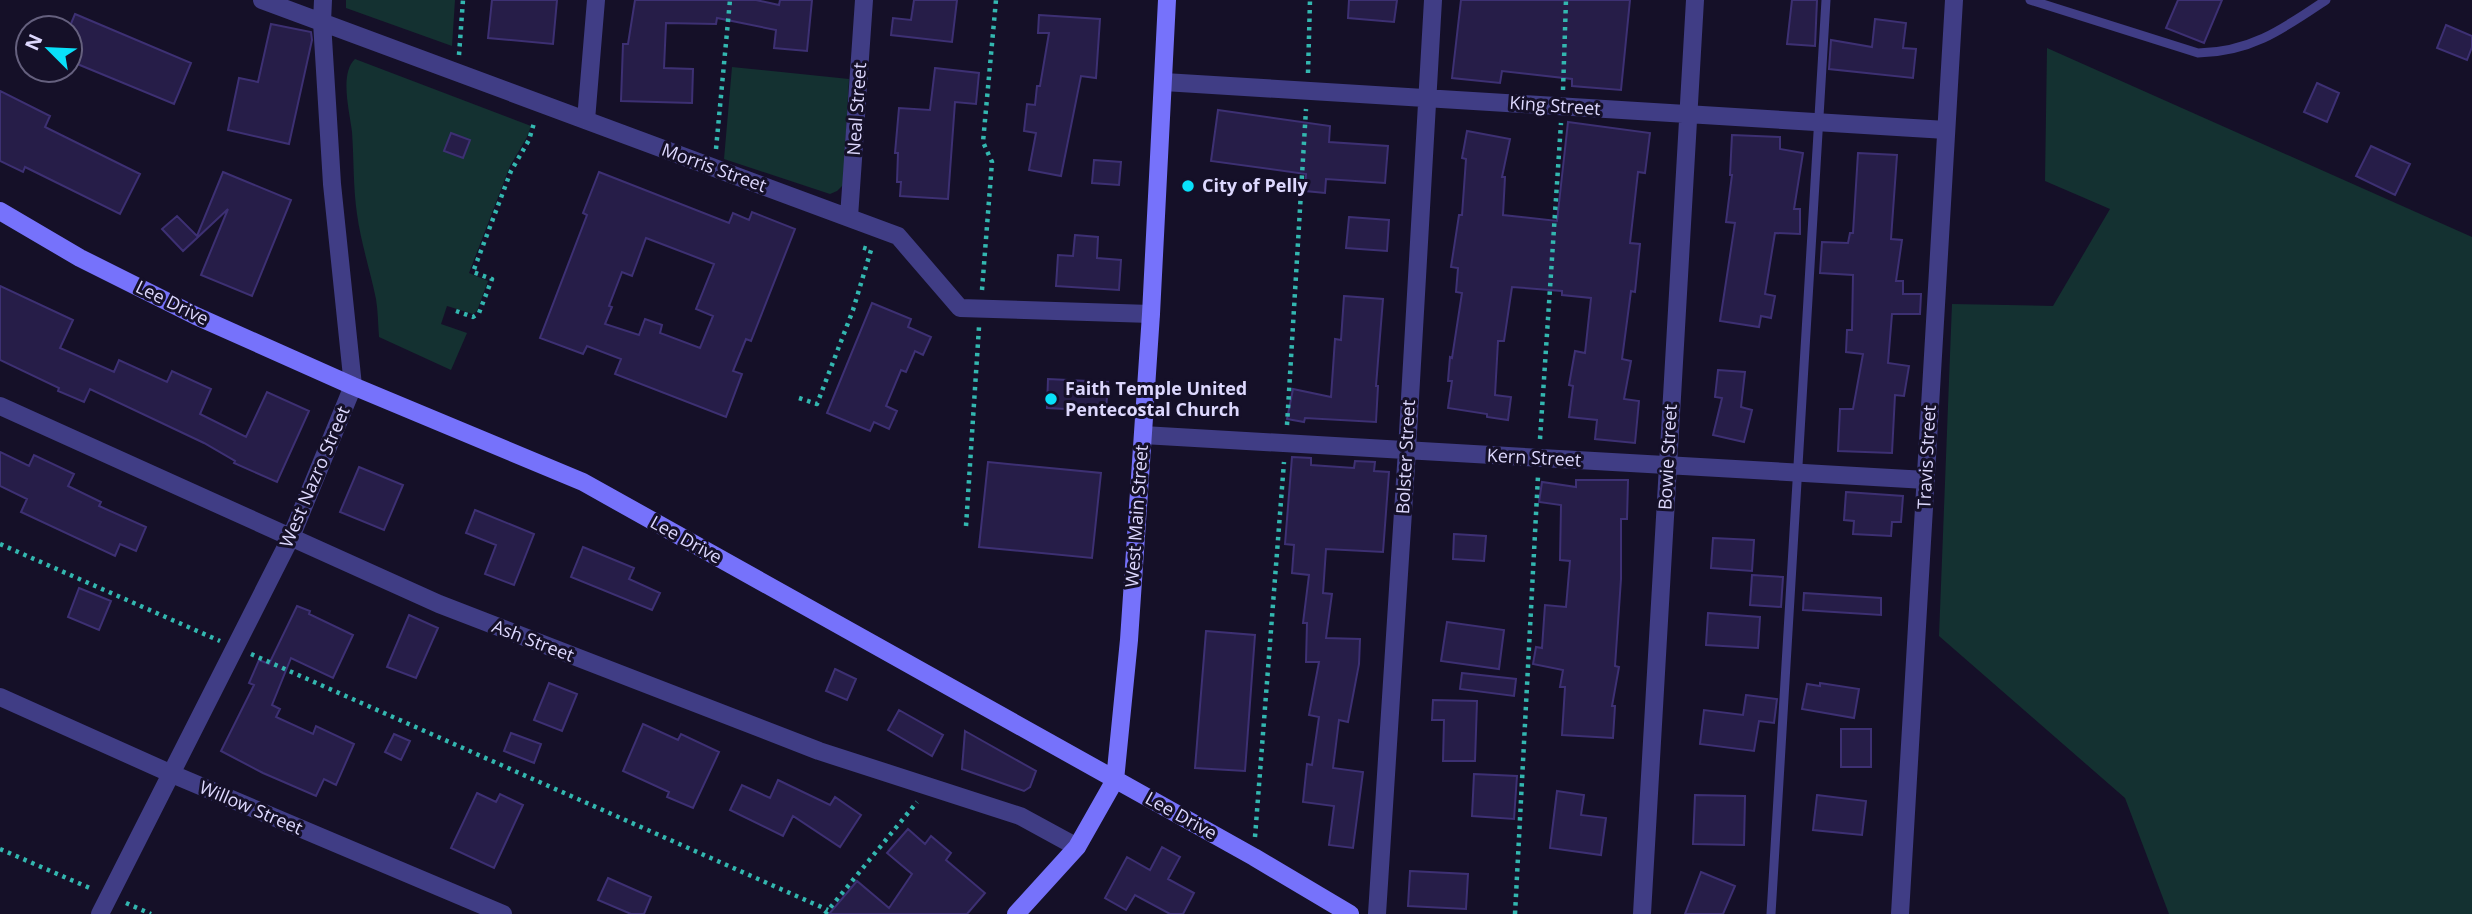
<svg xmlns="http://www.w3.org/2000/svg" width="2472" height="914" font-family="'Open Sans',sans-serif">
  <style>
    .green { fill: #143131 }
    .building { fill: #261d48; stroke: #3d3073; stroke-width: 2; fill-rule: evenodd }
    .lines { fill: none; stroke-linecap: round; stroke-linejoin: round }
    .path { stroke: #33b7b0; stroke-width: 4.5; stroke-dasharray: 3.5 5; stroke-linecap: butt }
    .lane { stroke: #403d85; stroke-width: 9 }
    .street { stroke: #403d85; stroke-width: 18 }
    .secondary { stroke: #7672fb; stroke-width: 18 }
    .poi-dot { fill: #09e0f9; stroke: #151028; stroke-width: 2.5 }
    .labels { text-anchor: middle; stroke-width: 6; stroke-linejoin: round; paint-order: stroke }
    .street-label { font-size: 18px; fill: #ddd8fe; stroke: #151028 }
    .poi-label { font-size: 18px; font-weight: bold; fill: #ddd8fe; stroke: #151028; text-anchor: start }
  </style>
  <rect width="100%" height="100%" fill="#151028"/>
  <path class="green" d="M346 0H455L452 46 346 8Z
    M2047 48 2472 237V914H2169L2125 798 1939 636 1952 304 2053 306 2110 209 2045 181Z
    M355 59 531 126 527 137 510 166 469 273 488 281 477 311 473 314 447 306 441 324 467 333 451 370 379 337C378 324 378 311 376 299 370 270 361 243 357 214 353 187 354 160 352 132 350 113 339 74 355 59Z
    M732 67 849 79 843 185 837 191 830 194 724 159Z"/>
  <path class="building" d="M492 0H557L553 44 488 38Z
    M635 0H756L779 5 780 0H812L807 51 774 48 776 30 717 18 716 24 666 23 664 68 693 69 692 103 621 101 623 44H628Z
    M914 0H957L952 42 891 35 893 18 911 20Z
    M1349 0H1397L1394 22 1348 18Z
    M1461 0H1630L1621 90 1572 86V79L1502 71 1500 83 1452 78Z
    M1792 0H1817L1815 46 1787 44Z
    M2178 0H2222L2204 43 2166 28Z
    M75 14 191 63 174 104 70 61V26Z
    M1039 15 1100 19 1096 78 1081 76 1061 176 1029 170 1036 133 1024 131 1027 104 1035 105 1037 86H1040L1049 33H1038Z
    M1875 19 1906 23 1903 48 1916 49 1913 78 1829 69 1831 40 1872 47Z
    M271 24 311 32 312 40 289 144 228 130 239 78 258 82Z
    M2446 25 2472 36V47L2467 60 2437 48Z
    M935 68 979 73 976 104 955 102 948 199 900 196 901 182H897L898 153H895L899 108 930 110Z
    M2317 83 2339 93 2327 122 2304 112Z
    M0 91 50 116 45 127 140 174 120 214 25 167 23 172 0 161Z
    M1218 110 1330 126 1329 142 1388 146 1385 183 1326 179 1325 193 1305 191 1306 174 1211 161Z
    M1568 122 1650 133 1645 173 1638 172 1630 243 1640 244 1635 292 1631 291 1622 359 1631 361 1624 399 1639 401 1635 443 1595 439 1597 420 1569 417 1573 386 1569 385 1575 351 1585 353 1591 298 1562 295V291L1512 287 1504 341H1498L1495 395 1511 397 1508 420 1487 417V414L1448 408 1452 381H1448L1450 357 1452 358 1462 293 1456 292 1458 268 1451 267 1459 215H1462L1466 159 1462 158 1467 131 1510 139 1502 177H1505L1503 215 1557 221Z
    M451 133 470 140 463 158 444 151Z
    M1732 135 1780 137V149L1803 153 1794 209H1800V234L1775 233 1765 294 1775 296 1771 318 1761 316 1759 327 1720 321 1735 223 1726 222 1732 175H1730Z
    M2371 146 2410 164 2395 195 2356 176Z
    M1858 153 1897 155 1891 239 1902 240 1896 281H1903V294H1921L1920 314H1892L1888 363 1909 366 1904 396 1895 395 1892 453 1838 451 1840 409H1853L1863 354 1846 352 1847 330H1852L1853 275 1820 273 1822 242 1848 243 1850 233H1853Z
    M1094 160 1121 162 1119 185 1092 183Z
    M223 172 291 200 252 296 201 275 228 209 183 251 162 229 177 216 197 236Z
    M599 172 729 223 733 213 749 220 752 212 795 229 751 341 746 339 733 371 742 374 726 417 615 374 621 359 587 346 583 354 540 338 587 215 583 213ZM646 238 714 264 696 309 713 316 700 348 660 333 662 325 645 319 639 335 605 324 612 307 609 306 622 272 632 276Z
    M1349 217 1389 220 1387 251 1346 248Z
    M1075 235 1098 237 1097 258 1121 260 1119 290 1056 286 1058 255 1073 256Z
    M0 286 73 320 60 348 114 372 119 360 167 382 172 371 211 389 200 414 246 437 267 392 309 411 277 482 234 463 235 461 204 443 90 389 84 402 58 391 59 388 0 360Z
    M1344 296 1383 299 1376 386H1378L1376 422 1305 418 1304 422 1287 419 1293 389 1331 397 1335 339 1341 340Z
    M872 303 911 319 908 327 931 337 923 355 915 351 906 372 901 370 886 406 897 411 889 429 874 422 870 431 827 413Z
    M1718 370 1745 372 1741 407 1752 410 1744 442 1713 435 1722 398 1715 397Z
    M1048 379 1108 382 1106 411 1047 408Z
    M0 452 29 466 34 455 74 474 68 486 101 502 99 506 146 527 136 551 120 544 115 556 21 512 27 499 0 486Z
    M1292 457 1311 458V465L1354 468 1355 461 1375 462 1374 471 1389 472 1383 552 1326 549 1323 593 1332 594 1326 638 1360 639 1359 664 1348 722 1339 720 1333 768 1363 772 1353 848 1329 845 1334 806 1303 802 1307 764 1312 765 1319 717 1309 715 1319 662H1306L1307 623H1303L1309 575 1292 573 1294 545 1285 544Z
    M988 462 1101 473 1092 558 979 547Z
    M359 467 403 485 384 530 340 512Z
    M1576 480H1628L1627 519H1621V579L1615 666 1619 667 1612 706H1615L1613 738 1562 735 1565 687H1560L1563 670 1533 664 1536 647 1542 648 1545 605 1566 607 1570 561 1560 560 1561 505 1539 502 1542 482 1576 487Z
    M1846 492 1903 496 1901 522H1892L1891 536 1853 534 1854 521 1844 520Z
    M475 510 534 534 514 585 485 574 496 545 466 533Z
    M1454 534 1486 536 1484 561 1453 559Z
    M1713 538 1754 540 1752 571 1711 568Z
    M583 547 634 568 629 579 660 593 652 610 571 577Z
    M1752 575 1783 577 1781 607 1750 605Z
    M79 588 111 601 99 630 68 617Z
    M1804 593 1881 598V615L1803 610Z
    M297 606 310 611 309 614 353 635 333 678 291 658 272 705 280 709 276 717 313 734 316 726 354 744 336 785 324 779 316 796 263 773 221 751 254 685 249 683 259 660 269 664Z
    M1708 613 1760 617 1758 648 1706 645Z
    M409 615 438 628 416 678 387 667Z
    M1447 622 1504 630 1499 669 1441 661Z
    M1206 631 1255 635 1245 771 1195 768Z
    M835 669 856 679 847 700 826 691Z
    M1462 673 1516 679 1514 696 1460 689Z
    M549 683 577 694 562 731 534 720Z
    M1820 683 1859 689 1854 718 1802 709 1807 684 1820 686Z
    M1746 695 1777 699 1774 723 1759 721 1754 751 1700 744 1704 710 1743 715Z
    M1433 700 1477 701 1475 761H1443L1444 720H1432Z
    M899 710 943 735 932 756 888 730Z
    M643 724 678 740 681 734 719 752 693 808 667 797 669 792 623 771Z
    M1841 729H1871V767H1841Z
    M965 731 1036 771 1030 787 1024 791 962 769Z
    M511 733 541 744 534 763 504 751Z
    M394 734 410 741 401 760 385 752Z
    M1474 774 1517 776 1514 819 1472 816Z
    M778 780 830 805 835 797 861 815 840 847 793 816 783 836 730 810 742 785 770 798Z
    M1557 791 1584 795 1581 815 1606 818 1601 855 1550 848Z
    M477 793 496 802 500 794 523 805 494 868 451 848Z
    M1695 795 1745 796 1744 845 1693 844Z
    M1817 795 1866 801 1862 835 1813 830Z
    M908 829 925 844 931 836 951 853 946 860 985 893 967 914H829L857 881 889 908 912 874 887 853Z
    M1162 847 1180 857 1168 879 1194 893 1183 914H1170L1135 895 1126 910 1105 898 1127 857 1150 870Z
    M1410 871 1468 874 1466 909 1408 906Z
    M1701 872 1735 886 1723 914H1685Z
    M608 878 651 897 644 914H631L598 900Z"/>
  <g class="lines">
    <path class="path" d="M459 55 463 0
      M1308 73 1310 0
      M1563 90 1566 0
      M716 149 730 0
      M982 290 992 162 983 142 996 0
      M456 311 473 317 479 313 492 279 473 272 511 171 529 140 534 123
      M799 398 817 404 853 310 871 250 861 247
      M1287 425 1306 109
      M1540 439 1561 123
      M966 526 979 327
      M0 544 220 641
      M251 654 828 910
      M1255 837 1284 462
      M0 849 92 889
      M126 903 151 914
      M825 914 917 802
      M1515 914 1538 476"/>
    <path class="lane" d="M2030 0 2198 53C2251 52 2283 29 2326 0
      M1771 914 1826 0"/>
    <path class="street" d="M262 0 898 236 960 308 1151 314
      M1164 82 1946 130
      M586 120 596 0
      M849 217 864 0
      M0 406 439 604 819 751 1020 816 1077 847
      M1143 435 1926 480
      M0 697 172 774 503 914
      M100 914 291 537 353 386 332 184 322 22 323 0
      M1377 914 1407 450 1433 0
      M1642 914 1695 0
      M1900 914 1954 0"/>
    <path class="secondary" d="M0 211 80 258 196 316 353 386 583 482 1254 857 1350 914
      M1016 914 1077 847 1115 780 1129 640 1151 314 1167 0"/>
  </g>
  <g class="poi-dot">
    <circle cx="1188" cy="186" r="7"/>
    <circle cx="1051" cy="399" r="7"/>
  </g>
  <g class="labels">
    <g class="street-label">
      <text transform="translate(1555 106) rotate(4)" y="6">King Street</text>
      <text transform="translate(857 109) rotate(-86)" y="6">Neal Street</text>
      <text transform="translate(714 168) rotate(20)" y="6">Morris Street</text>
      <text transform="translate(172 303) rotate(26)" y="6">Lee Drive</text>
      <text transform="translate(1406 457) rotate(-87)" y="6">Bolster Street</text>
      <text transform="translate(1668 457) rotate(-87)" y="6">Bowie Street</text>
      <text transform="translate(1927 457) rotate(-87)" y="6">Travis Street</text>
      <text transform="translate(1534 458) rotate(3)" y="6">Kern Street</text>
      <text transform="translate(315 477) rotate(-67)" y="6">West Nazro Street</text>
      <text transform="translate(1137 516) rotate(-86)" y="6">West Main Street</text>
      <text transform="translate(686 540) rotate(29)" y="6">Lee Drive</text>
      <text transform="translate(533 641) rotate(21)" y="6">Ash Street</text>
      <text transform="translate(251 808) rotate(23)" y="6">Willow Street</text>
      <text transform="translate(1181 816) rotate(29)" y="6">Lee Drive</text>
    </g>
    <g class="poi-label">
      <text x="1202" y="192">City of Pelly</text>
      <text x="1065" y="395">Faith Temple United<tspan x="1065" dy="21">Pentecostal Church</tspan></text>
    </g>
  </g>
  <g transform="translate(49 49) rotate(294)"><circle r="33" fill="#151028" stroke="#65607e" stroke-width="2"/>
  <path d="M0-5L12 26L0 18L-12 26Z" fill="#09e0f9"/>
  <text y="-10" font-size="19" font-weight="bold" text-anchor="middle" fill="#ddd8fe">N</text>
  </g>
</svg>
